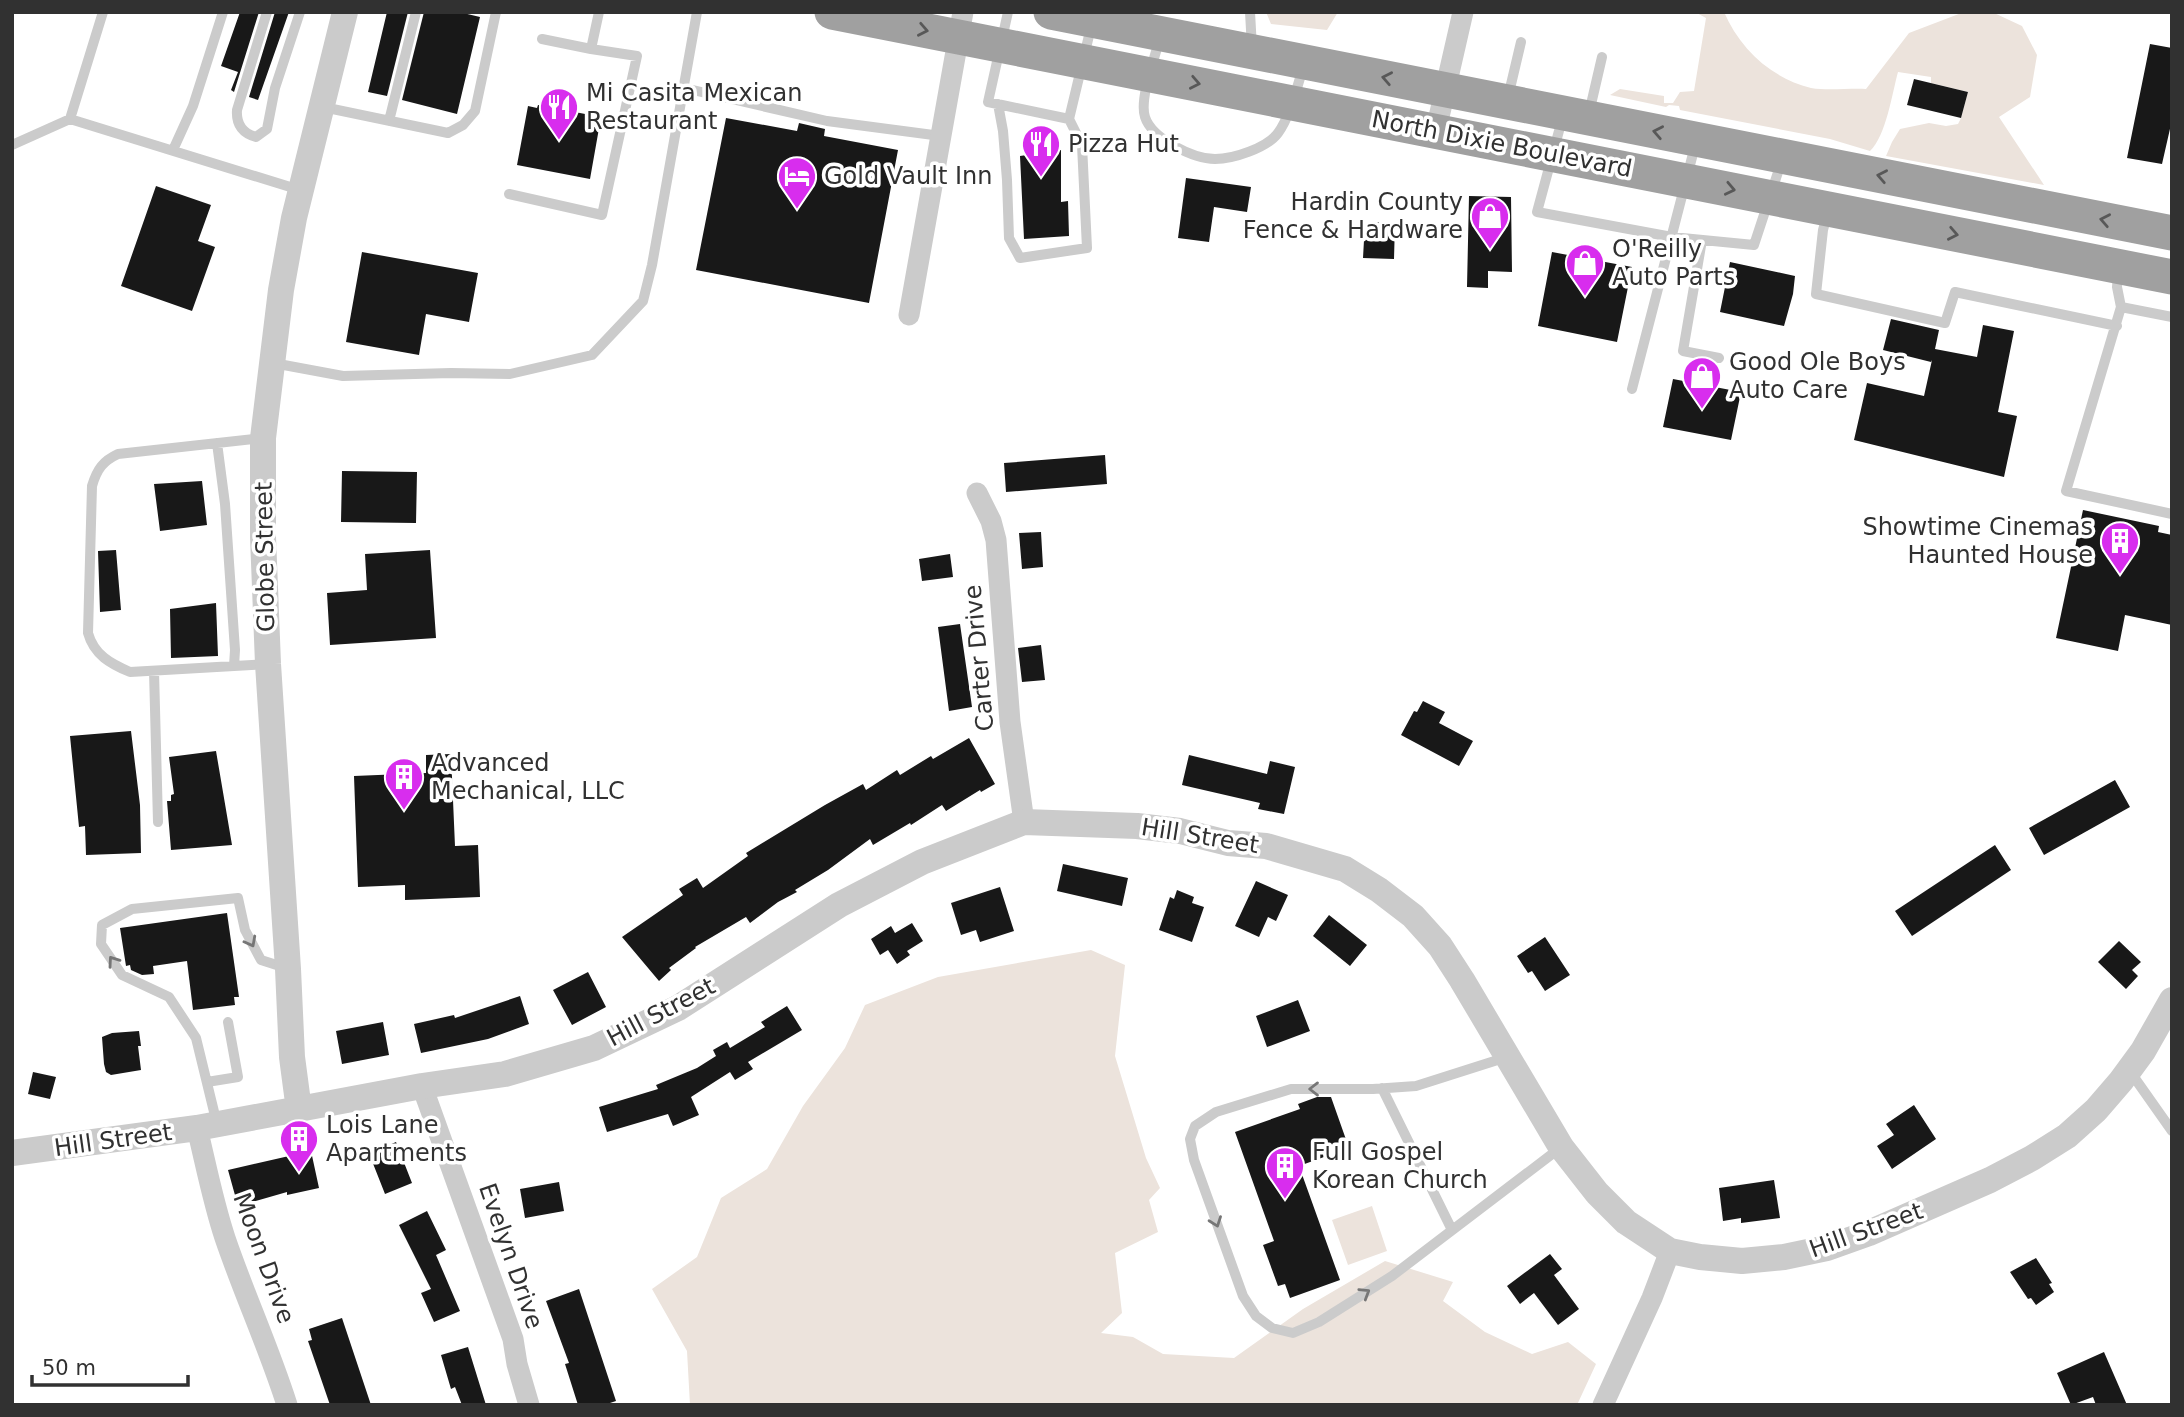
<svg xmlns="http://www.w3.org/2000/svg" width="2184" height="1417" font-family="'DejaVu Sans',sans-serif">
  <style>
    .green { fill: #ece3dc }
    .building { fill: #181818 }
    .lines { fill: none; stroke-linecap: round; stroke-linejoin: round }
    .service { stroke: #cbcbcb; stroke-width: 10 }
    .minor { stroke: #cbcbcb; stroke-width: 21 }
    .tertiary { stroke: #cbcbcb; stroke-width: 26 }
    .trunk { stroke: #a0a0a0; stroke-width: 35 }
    .oneway { stroke: #585858 }
    .oneway2 { stroke: #767676 }
    .labels { text-anchor: middle; stroke-width: 7; stroke-linejoin: round; paint-order: stroke }
    .poi-label { font-size: 24px; fill: #313131; stroke: #fff; text-anchor: start }
    .street-label { font-size: 24px; fill: #313131; stroke: #fff }
  </style>
  <rect width="100%" height="100%" fill="#fff"/>
  <path class="green" d="M1266 12H1338L1327 30 1271 24Z
    M1695 12H1724C1740 49 1771 78 1811 88 1828 91 1849 88 1866 89L1909 33 1964 12H1992L2022 26 2037 55 2030 97 1999 117 2044 185 1886 156 1892 142 1900 129 1929 123 1946 126 1958 124 1961 118 1968 92 1931 83V77L1898 72C1892 94 1886 136 1870 151L1830 139 1680 110 1679 106 1669 105 1666 107 1610 95 1620 89 1664 96V103H1673L1680 92 1694 91 1706 18Z
    M1091 950 1125 965 1115 1056 1146 1158 1160 1188 1149 1200 1158 1232 1115 1253 1122 1313 1101 1333 1133 1337 1163 1354 1234 1358 1303 1309 1385 1261 1453 1282 1443 1301 1485 1332 1532 1354 1568 1342 1596 1364 1577 1405H690L687 1351 652 1289 697 1257 721 1198 767 1169 803 1106 845 1048 865 1005 938 977Z
    M1372 1206 1387 1251 1348 1265 1332 1220Z"/>
  <path class="building" d="M240 12H259L234 92 231 90 238 72 221 66Z
    M275 12H289L258 100 249 97Z
    M387 12H408L387 96 368 92Z
    M424 12H459L480 17 457 114 402 100Z
    M2150 44 2172 48V120L2162 164 2127 158Z
    M1914 79 1968 92 1961 118 1907 105Z
    M538 105 601 117 590 179 517 165 528 106 537 108Z
    M726 118 797 131 799 123 825 129 824 136 898 150 869 303 696 270Z
    M1061 150V202L1068 201 1069 236 1024 239 1020 156Z
    M1186 178 1251 187 1247 212 1214 207 1209 242 1178 238Z
    M156 186 211 205 198 241 215 247 192 311 121 286Z
    M1469 196 1511 197 1512 272 1488 271V288L1467 287Z
    M1365 222 1395 223 1394 259 1363 258Z
    M362 252 478 273 469 322 426 314 419 355 346 342Z
    M1552 252 1632 267 1617 342 1538 326Z
    M1730 262 1795 276 1793 294 1784 326 1720 312Z
    M1891 319 1939 330 1935 349 1977 357 1983 325 2014 331 1998 412 2017 416 2004 477 1854 440 1867 383 1924 396 1932 360 1931 362 1883 350Z
    M1673 379 1741 392 1731 440 1663 427Z
    M1105 455 1107 484 1006 492 1004 463Z
    M342 471 417 472 416 523 341 522Z
    M202 481 207 525 160 531 154 484Z
    M2083 510 2159 526 2158 532 2172 535V625L2125 615 2118 651 2056 638Z
    M1041 532 1043 567 1022 569 1019 533Z
    M116 550 121 610 100 612 98 551Z
    M430 550 436 638 330 645 327 593 367 590 365 554Z
    M950 554 953 577 922 581 919 559Z
    M216 603 218 656 171 658 170 609Z
    M960 624 972 707 949 711 938 627Z
    M1041 645 1045 680 1022 682 1018 648Z
    M1423 701 1445 712 1439 723 1473 741 1459 766 1401 735 1414 711 1417 712Z
    M131 731 140 805 141 853 86 855 85 826 79 827 70 736Z
    M969 738 995 784 981 792 980 790 946 811 942 805 911 825 910 823 873 845 870 839 828 870 795 890 797 892 778 902 750 923 746 917 695 947 696 948 669 968 671 970 659 981 622 937 683 895 679 889 697 878 703 888 748 856 746 853 825 805 863 784 866 790 897 770 900 775 931 756 933 759Z
    M216 751 232 845 171 850 167 801H171V795L174 794 169 757Z
    M451 754 455 846 478 845 480 897 405 900V885L358 887 354 776 426 773V755Z
    M1189 755 1267 774 1270 761 1295 767 1284 814 1258 809 1260 803 1182 785Z
    M2115 780 2130 807 2044 855 2029 828Z
    M1995 845 2011 870 1912 936 1895 911Z
    M1063 864 1128 878 1122 906 1057 891Z
    M1256 881 1288 895 1276 921 1268 917 1259 937 1235 926Z
    M1000 887 1014 931 980 942 976 930 961 935 951 903Z
    M1177 890 1194 897 1192 903 1204 907 1192 942 1159 930 1170 897 1174 899Z
    M227 913 239 997H234L235 1005 193 1010 187 961 153 966 154 974 142 975 131 970 130 965 126 966 120 928Z
    M1329 915 1367 945 1350 966 1313 936Z
    M912 923 923 941 907 951 910 955 897 964 888 950 880 955 871 939 891 926 895 933Z
    M1545 937 1570 975 1545 991 1532 971 1528 973 1517 956Z
    M2119 941 2141 962 2132 970 2138 976 2126 989 2098 962Z
    M588 972 606 1007 572 1025 553 990Z
    M520 996 529 1024 488 1039 421 1053 414 1024 454 1015 455 1018Z
    M1298 1000 1310 1031 1267 1047 1256 1016Z
    M787 1006 802 1030 748 1062 753 1069 735 1080 730 1072 691 1097 699 1115 673 1126 668 1114 607 1132 599 1107 658 1089 656 1085 697 1068 716 1056 713 1050 727 1042 730 1048 765 1027 761 1022Z
    M383 1022 389 1055 342 1064 336 1031Z
    M139 1031 141 1046H138L141 1070 111 1075 106 1072 104 1064 102 1037 112 1033Z
    M33 1072 56 1077 50 1099 28 1094Z
    M1317 1097H1331L1349 1148 1299 1166 1340 1280 1290 1298 1285 1284 1278 1286 1263 1245 1274 1241 1235 1132 1300 1109 1298 1104Z
    M1914 1105 1936 1139 1892 1169 1877 1146 1894 1135 1886 1124Z
    M396 1142 412 1183 385 1194 372 1161 376 1160 373 1152Z
    M311 1151 319 1188 287 1195V1192L238 1206 228 1170Z
    M1774 1180 1780 1218 1741 1223V1218L1723 1221 1719 1188Z
    M559 1182 564 1211 525 1218 520 1189Z
    M427 1211 446 1250 436 1255 460 1311 434 1322 421 1293 431 1289 399 1225Z
    M1550 1254 1562 1269 1554 1275 1579 1309 1558 1325 1534 1293 1520 1304 1507 1286Z
    M2036 1258 2052 1283 2049 1284 2054 1292 2036 1305 2031 1298 2028 1299 2010 1272Z
    M579 1289 616 1401 604 1405H578L565 1364 569 1363 546 1301Z
    M342 1318 371 1405H330L308 1341 312 1340 309 1329Z
    M468 1347 486 1405H462L455 1387 451 1389 441 1355Z
    M2104 1352 2127 1405H2096L2093 1397 2071 1405 2057 1373Z"/>
  <g class="lines">
    <path class="service" d="M267 12 237 110C236 124 242 133 256 137L267 129 275 88 300 12
      M1008 12 988 102 1069 119 1092 23
      M1250 12 1252 48
      M1160 38C1155 57 1139 99 1145 117 1152 139 1194 159 1215 159 1233 159 1267 148 1278 133 1290 117 1297 87 1303 68
      M542 39 591 49
      M684 88 827 121 941 136
      M1508 97 1521 42
      M998 104 1003 131 1007 180 1009 238 1020 258 1087 248 1082 145 1069 119
      M323 107 448 133 463 125 475 111 496 12
      M1589 113 1602 57
      M1563 116 1537 212 1672 237 1754 245 1782 160
      M70 119 103 12
      M389 121 416 12
      M12 145 70 119 300 190
      M173 150 193 106 223 12
      M509 194 602 215 637 56 591 49 599 12
      M1828 212 1823 230 1816 294 1945 323 1955 292 2117 326
      M1702 240 1683 351 1719 358
      M2118 273 2117 287 2121 307 2066 491 2172 514
      M2121 307 2172 317
      M273 363 343 376 451 373 510 374 592 355 643 301 652 265 697 12
      M1632 389 1696 142
      M263 438 118 454C103 461 97 469 92 486L88 633C94 655 111 664 130 672L268 664
      M217 443 225 504 235 650 234 666
      M154 671 158 822
      M1507 1057 1416 1086 1373 1089H1291L1216 1112 1195 1126 1190 1139 1194 1160 1243 1296 1256 1316 1272 1328 1293 1333 1319 1322 1392 1276 1560 1148
      M2129 1070 2172 1131
      M207 1082 238 1077 228 1022
      M1382 1088 1452 1230
      M217 1124 196 1038 169 997 122 975 101 944 102 925 132 909 238 898 245 930 261 960 286 968"/>
    <path class="minor" d="M1436 130 1463 12
      M909 315 963 12
      M977 493 991 521 996 540 1010 722 1024 822
      M422 1086 513 1339 517 1364 529 1405
      M197 1128C206 1165 213 1202 225 1238 244 1294 269 1348 287 1405
      M1603 1405 1652 1298 1670 1251"/>
    <path class="tertiary" d="M299 1110 292 1057 288 969 268 664 263 537V438L281 290 294 218 345 12
      M12 1153 197 1128 422 1086 505 1074 594 1048 678 1008 839 905 922 862 1024 822 1137 826 1180 831 1228 843 1266 846 1345 869 1379 890 1413 916 1440 946 1462 980 1561 1147 1597 1193 1626 1222 1670 1251 1700 1257 1742 1261 1784 1257 1827 1248 1869 1233 1990 1180 2032 1158 2067 1136 2096 1110 2121 1081 2143 1051 2172 1000"/>
    <path class="trunk" d="M832 12 2172 277
      M1051 12 2172 233"/>
  </g>
  <defs><path id="oneway-chevron" d="M-2-3.5L2.5 0L-2 3.5" fill="none" stroke-width="1.6" stroke-linecap="round" stroke-linejoin="round" transform="scale(1.75)"/></defs>
  <g class="oneway">
    <use href="#oneway-chevron" transform="translate(923 30) rotate(11)"/>
    <use href="#oneway-chevron" transform="translate(1387 78) rotate(-169)"/>
    <use href="#oneway-chevron" transform="translate(1195 83) rotate(11)"/>
    <use href="#oneway-chevron" transform="translate(1658 132) rotate(-169)"/>
    <use href="#oneway-chevron" transform="translate(1882 176) rotate(-169)"/>
    <use href="#oneway-chevron" transform="translate(1730 189) rotate(12)"/>
    <use href="#oneway-chevron" transform="translate(2105 220) rotate(-169)"/>
    <use href="#oneway-chevron" transform="translate(1953 234) rotate(11)"/>
  </g>
  <g class="oneway2">
    <use href="#oneway-chevron" transform="translate(251 942) rotate(62)"/>
    <use href="#oneway-chevron" transform="translate(113 961) rotate(-125)"/>
    <use href="#oneway-chevron" transform="translate(1314 1089) rotate(-180)"/>
    <use href="#oneway-chevron" transform="translate(1216 1222) rotate(70)"/>
    <use href="#oneway-chevron" transform="translate(1365 1293) rotate(-32)"/>
  </g>
  <defs>
    <g id="restaurant-pin" transform="scale(2.0125)"><path d="M0 17L-7.5 6A9.5 9.5 0 1 1 7.5 6Z" fill="#d82dee" stroke="#fff"/><path d="M-5-6h1v4h1v-4h1v4h1v-4h1v5L-1.5 .5V6h-2V.5L-5-1ZM5-6V6H3V1.5H1.5Q1.5-4 5-6Z" fill="#fff"/></g>
    <g id="hotel-pin" transform="scale(2.0125)"><path d="M0 17L-7.5 6A9.5 9.5 0 1 1 7.5 6Z" fill="#d82dee" stroke="#fff"/><path d="M-6-4.5h1.5V1H6V5H4.5V3h-9V5H-6ZM-4 0a1.8 1.8 0 1 1 3.6 0ZM.5 0V-2.5h3Q6-2.5 6 0Z" fill="#fff"/></g>
    <g id="shop-pin" transform="scale(2.0125)"><path d="M0 17L-7.5 6A9.5 9.5 0 1 1 7.5 6Z" fill="#d82dee" stroke="#fff"/><path d="M-5-2.5h2.3a2.7 3.5 0 0 1 5.4 0H5L5.5 6h-11ZM-1.5-2.5h3a1.5 2.3 0 0 0-3 0Z" fill="#fff"/></g>
    <g id="building-pin" transform="scale(2.0125)"><path d="M0 17L-7.5 6A9.5 9.5 0 1 1 7.5 6Z" fill="#d82dee" stroke="#fff"/><path d="M-4-6H4V6H1V3H-1V6H-4ZM-2.5-4.3h1.7v1.8h-1.7ZM.8-4.3h1.7v1.8H.8ZM-2.5-1h1.7V.8h-1.7ZM.8-1h1.7V.8H.8Z" fill="#fff"/></g>
  </defs>
  <g fill-rule="evenodd">
    <use href="#restaurant-pin" x="559" y="107"/>
    <use href="#restaurant-pin" x="1041" y="144"/>
    <use href="#hotel-pin" x="797" y="176"/>
    <use href="#shop-pin" x="1490" y="216"/>
    <use href="#shop-pin" x="1585" y="263"/>
    <use href="#shop-pin" x="1702" y="376"/>
    <use href="#building-pin" x="2120" y="541"/>
    <use href="#building-pin" x="404" y="777"/>
    <use href="#building-pin" x="299" y="1139"/>
    <use href="#building-pin" x="1285" y="1166"/>
  </g>
  <g class="labels">
    <g class="poi-label">
      <text x="586" y="101">Mi Casita Mexican<tspan x="586" dy="28">Restaurant</tspan></text>
      <text x="1068" y="152">Pizza Hut</text>
      <text x="824" y="184">Gold Vault Inn</text>
      <text x="1463" y="210" text-anchor="end">Hardin County<tspan x="1463" dy="28">Fence &amp; Hardware</tspan></text>
      <text x="1612" y="257">O'Reilly<tspan x="1612" dy="28">Auto Parts</tspan></text>
      <text x="1729" y="370">Good Ole Boys<tspan x="1729" dy="28">Auto Care</tspan></text>
      <text x="2093" y="535" text-anchor="end">Showtime Cinemas<tspan x="2093" dy="28">Haunted House</tspan></text>
      <text x="431" y="771">Advanced<tspan x="431" dy="28">Mechanical, LLC</tspan></text>
      <text x="326" y="1133">Lois Lane<tspan x="326" dy="28">Apartments</tspan></text>
      <text x="1312" y="1160">Full Gospel<tspan x="1312" dy="28">Korean Church</tspan></text>
    </g>
    <g class="street-label">
      <text transform="translate(1502 144) rotate(11)" y="8">North Dixie Boulevard</text>
      <text transform="translate(265 557) rotate(-91)" y="8">Globe Street</text>
      <text transform="translate(979 658) rotate(-95)" y="8">Carter Drive</text>
      <text transform="translate(1200 836) rotate(9)" y="8">Hill Street</text>
      <text transform="translate(661 1012) rotate(-28)" y="8">Hill Street</text>
      <text transform="translate(113 1140) rotate(-8)" y="8">Hill Street</text>
      <text transform="translate(1866 1230) rotate(-20)" y="8">Hill Street</text>
      <text transform="translate(511 1256) rotate(71)" y="8">Evelyn Drive</text>
      <text transform="translate(264 1258) rotate(70)" y="8">Moon Drive</text>
    </g>
  </g>
  <rect width="2184" height="1417" fill="none" stroke="#313131" stroke-width="28"/>
  <path d="M32 1375v10h156v-10" fill="none" stroke="#313131" stroke-width="3.5"/>
  <text x="42" y="1375" font-size="21" fill="#313131" stroke="#ffffff" stroke-width="5" paint-order="stroke">50 m</text>
</svg>
